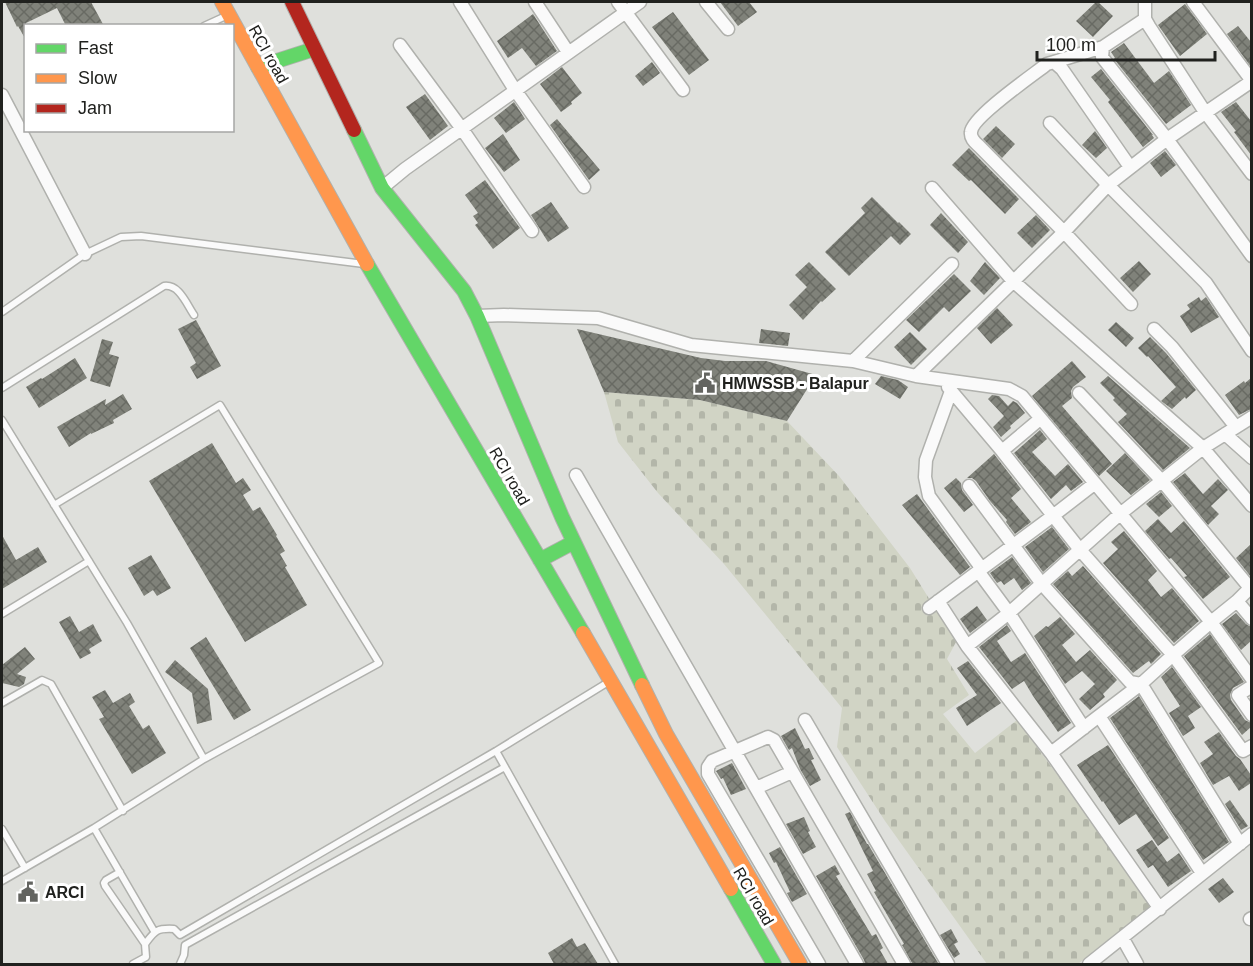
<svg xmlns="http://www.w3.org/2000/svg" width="1253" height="966" font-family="Helvetica,sans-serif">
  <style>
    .cemetery { fill: url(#cemetery-stones) }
    .building { fill: url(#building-cross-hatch) }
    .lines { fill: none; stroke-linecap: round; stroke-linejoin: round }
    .lane-casing { stroke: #b0b1ad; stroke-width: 9 }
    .street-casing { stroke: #b0b1ad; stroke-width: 15 }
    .fast-casing { stroke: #b0b1ad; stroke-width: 16 }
    .slow-casing { stroke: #b0b1ad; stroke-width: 16 }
    .jam-casing { stroke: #b0b1ad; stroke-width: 16 }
    .lane { stroke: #fafafa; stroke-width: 6 }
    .street { stroke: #fafafa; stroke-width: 12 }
    .fast { stroke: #63d668; stroke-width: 14 }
    .slow { stroke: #ff974d; stroke-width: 14 }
    .jam { stroke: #b3261e; stroke-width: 14 }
    .labels { text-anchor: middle; stroke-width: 6; stroke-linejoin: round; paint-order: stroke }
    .street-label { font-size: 16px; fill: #20211e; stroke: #fff }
    .poi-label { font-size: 16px; font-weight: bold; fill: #20211e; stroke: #fff; text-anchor: start }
  </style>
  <defs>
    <pattern id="cemetery-stones" width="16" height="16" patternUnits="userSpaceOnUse" patternTransform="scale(1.5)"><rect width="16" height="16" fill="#d1d4c5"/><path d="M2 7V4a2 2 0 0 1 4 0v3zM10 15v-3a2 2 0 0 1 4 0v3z" fill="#b3b6a9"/></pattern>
    <pattern id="building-cross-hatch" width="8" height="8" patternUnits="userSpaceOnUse" patternTransform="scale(1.5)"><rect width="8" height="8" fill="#80827a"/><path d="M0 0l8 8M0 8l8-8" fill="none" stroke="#686a63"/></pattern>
  </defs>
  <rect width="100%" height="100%" fill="#dfe0dc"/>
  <path class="cemetery" d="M604 392 700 400 787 421 839 476 910 568 956 642 947 659 969 695 943 714 975 753 1017 720 1153 905 1078 964H987L885 821 837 747 842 708 724 564 658 493 618 442Z"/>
  <path class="building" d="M5 2H91L104 26H66L57 8 26 23V40L18 26 17 27Z
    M720 2H749L757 12 738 26Z
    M1096 2H1098L1113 16 1093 37 1076 21Z
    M1185 4 1207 34 1180 56 1158 25Z
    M673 12 709 60 689 75 652 27Z
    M533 14 557 51 536 66 522 48 508 58 497 41Z
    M1238 26 1251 42V67L1227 34Z
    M1124 43 1154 83 1169 71 1191 105 1166 124 1114 59 1115 58 1111 52Z
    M652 62 660 73 643 86 635 76Z
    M562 67 582 93 571 102 572 104 561 112 540 84Z
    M1101 69 1153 135H1152L1154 138 1143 147 1108 102 1110 100 1091 77Z
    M425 94 448 126 430 140 406 107Z
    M514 102 525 119 506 133 494 118Z
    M1236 102 1251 121V155L1234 132 1236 131 1221 112Z
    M557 119 600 170 589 180 550 125Z
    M996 126 1015 144 1002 158 983 139Z
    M1095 131 1107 148 1096 158 1082 145Z
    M503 134 520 160 504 172 485 148Z
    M969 148 1019 199 1005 214 971 180 969 181 952 165Z
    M1165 151 1176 165 1161 177 1150 163Z
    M485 180 520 228 493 249 475 225 478 223 473 216 478 213 465 195Z
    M872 197 898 223 899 222 911 234 900 245 891 236 849 276 825 252 865 213 861 208Z
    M551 202 569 228 548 242 531 215Z
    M941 213 968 242 958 253 930 225Z
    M1036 215 1050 230 1032 248 1017 233Z
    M1139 261 1151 274 1133 292 1120 278Z
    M809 262 836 289 822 302 821 301 803 320 789 305 807 287 795 275Z
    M985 262 1000 278 984 295 970 281Z
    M954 274 971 291 949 312 944 307 919 332 906 320Z
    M1199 297 1201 301 1206 297 1219 317 1191 333 1180 316 1190 309 1187 305Z
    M997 308 1013 325 991 344 977 328Z
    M196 320 221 366 197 379 190 367 196 363 178 329Z
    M1116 322 1134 338 1126 347 1108 330Z
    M577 329 701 358 725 361H766L816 375 787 421 700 400 604 392Z
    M761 329 790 333 788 346 759 343Z
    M910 332 927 349 911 365 894 347Z
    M1150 337 1166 353 1196 390 1186 399 1185 397 1172 409 1161 401 1176 387 1148 356 1147 357 1138 348Z
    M102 339 113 342 109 354 119 357 110 387 90 381Z
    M75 358 87 378 39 408 26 387 41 378 42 379Z
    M1072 361 1086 377 1073 387 1071 391 1072 398 1062 406 1112 464 1099 476 1032 396Z
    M881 376 898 380 908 387 900 399 875 384Z
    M1108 376 1190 448 1163 470 1118 422 1127 414 1113 400 1115 398 1100 383Z
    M1251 378V409L1239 415 1225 395 1244 381 1245 383Z
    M123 394 132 409 113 420 114 423 91 434V433L69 447 57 427 106 399 105 405Z
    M992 395 999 396 1008 406 1013 401 1017 403 1025 413 1010 426 1011 428 1001 437 993 427 1004 416 988 399Z
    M1040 430 1047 439 1032 452 1033 453 1055 476 1068 464 1083 482 1071 491 1066 485 1051 499 1014 453Z
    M212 443 236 483 243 478 251 490 243 495 253 511 260 507 277 535 276 536 285 551 280 554 287 566 285 567 307 605 245 642 149 481Z
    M1125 453 1150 480 1131 495 1106 471Z
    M994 454 1021 489 1011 498 1031 522 1015 534 1006 522 1007 520 990 501 976 481 972 478H967Z
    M1185 473 1203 494 1218 479 1228 490 1211 506 1219 514 1208 525 1173 482Z
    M956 478 961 483 962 490 973 505 964 512 944 488Z
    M1161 492 1172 506 1159 517 1146 504Z
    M917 494 970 567 960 575 902 505Z
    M1158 519 1171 533 1184 521 1230 577 1203 599 1184 577 1187 576 1171 558 1169 559 1145 531Z
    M1052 527 1069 549 1043 572 1025 547Z
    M1124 531 1157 571 1148 580 1161 597 1172 588 1199 621 1174 643 1103 563 1118 549 1111 542Z
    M2 535 16 560 38 547 47 562 2 589Z
    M1251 544V577L1236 558Z
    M151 555 171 588 157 596 153 590 144 596 128 568Z
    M1012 557 1031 583 1022 590 1014 578 1004 585 1001 581 997 583 990 573Z
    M1083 566 1161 654 1151 664 1149 661 1146 663 1133 673 1053 584 1068 571 1072 576Z
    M977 606 987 620 970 633 960 619Z
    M1236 613 1246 624 1251 627V641L1241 650 1222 624Z
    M70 616 79 632 93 624 102 641 89 649 91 653 80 659 59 622Z
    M1060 617 1075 634 1062 645 1076 662 1090 650 1117 680 1103 694 1105 697 1090 710 1079 699 1095 684 1082 671 1065 684 1034 636 1046 626 1048 627Z
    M1007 625 1011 631 997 641 1011 662 1025 653 1071 723 1058 732 1033 696 1024 681 1012 689 979 647Z
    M1210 634 1244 682 1233 688 1230 695 1231 700 1245 720 1251 723V727L1242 735 1184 656Z
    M206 637 251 710 234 720 190 648Z
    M25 647 35 659 17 674 26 677 24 684 19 687 2 683V665Z
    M175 660 208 689 212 720 197 724 192 693 165 672Z
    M968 661 1001 703 967 726 956 708 977 695 957 668Z
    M1172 667 1201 707 1188 716 1195 728 1183 736 1169 713 1180 706 1161 677Z
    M105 690 113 703 130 693 135 702 129 706 143 729 149 725 166 753 132 774 99 719 104 717 92 697Z
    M1139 696 1229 842 1203 860 1110 718Z
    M795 728 805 749 809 748 814 759 811 760 821 780 810 786 800 769 792 748 789 750 781 736Z
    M1219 732 1236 756 1240 759 1251 775V783L1239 791 1229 776 1213 785 1200 763 1213 754 1204 742Z
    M1108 745 1169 838 1158 846 1136 814 1119 825 1103 801 1102 802 1077 765Z
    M732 763 746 789 731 795 723 778 721 779 716 771Z
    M1230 800 1248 826 1241 830 1225 804Z
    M850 812 867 844H868L938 963 934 964H913L912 963 902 945 904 944 874 892 876 891 867 874 873 871 845 814Z
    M804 817 810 831 808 832 816 847 803 854 786 824Z
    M1152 840 1167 862 1179 853 1191 871 1168 887 1153 865 1148 868 1136 850Z
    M780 847 807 894 792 902 787 893 790 892 776 862 774 863 769 853Z
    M835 865 840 874 836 876 872 936 876 934 883 948 880 950 888 964H865L864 960 816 876Z
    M1223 878 1234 892 1219 903 1208 889Z
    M951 929 958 942 954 944 960 954 954 958 940 935Z
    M572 938 577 947 585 943 598 964H554L548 953Z"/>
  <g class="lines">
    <g class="lane-casing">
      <path id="lane" d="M204 26 228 15
        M2 312 85 254 121 237 141 236 364 264
        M2 388 164 286C179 284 186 303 194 315
        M2 420 127 623 204 759
        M2 614 89 561
        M2 703 42 680 51 684 123 811
        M496 751 615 964
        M94 828 154 931
        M2 829 25 868
        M120 872 106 880 104 883 105 886 145 944
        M2 881 94 828 204 759 379 663 220 405 54 505
        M133 964 146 957 145 944C155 931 156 928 174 929L180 935 496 751 610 681
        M180 964 184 955 185 945 505 767"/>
    </g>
    <g class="street-casing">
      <path id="street" d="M460 2 515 90 584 187
        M535 2 568 52
        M618 2 683 90
        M706 2 728 29
        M1145 2V19L1149 26 1205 112 1252 174
        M1193 2 1252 81
        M1145 19 1103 47 1102 57 1167 139 1252 256
        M400 45 462 129 532 231
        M1054 62 1103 47
        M2 95 85 254
        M1050 123 1108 185 1206 283 1252 351
        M1130 167 1062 69 1054 62 1047 64C1033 75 972 117 971 132 970 139 976 143 980 147L1064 232 1131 304
        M382 188 405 169 640 2
        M932 188 1014 282 1203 448 1252 417
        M477 316 504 315 598 318 691 345 853 361 916 376 1009 389 1022 396 1211 622 1173 655 1081 551 1002 451 1040 419
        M1154 329 1172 347 1236 427
        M853 361 952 264
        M916 376 1064 232 1108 185 1167 139 1252 81
        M948 387 1002 451
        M951 391 926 460 925 477 929 496 982 569
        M1079 393 1162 481 1250 588 1237 601 1252 619
        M1225 434 1252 458
        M576 475 857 964
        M969 486 1042 584 1130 682 1141 684 1099 716 1202 873
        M978 571 1009 613 1084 728
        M938 601 967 646 1051 753 1099 716
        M1237 601 1211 622 1252 679
        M929 608 1054 515 1094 484
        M967 646 1009 613 1120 514 1203 448 1252 506
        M1252 686 1238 695 1252 715
        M805 720 948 964
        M1051 753 1160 909
        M756 788 792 772
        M1240 844 1141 684 1173 655 1243 751 1252 746
        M1250 919 1252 918
        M1123 939 1137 964
        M819 964 708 774V767L712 761 768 737 774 740 904 964
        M1089 964 1252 834"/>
    </g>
    <g class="fast-casing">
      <path id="fast" d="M258 67 314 49
        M354 130 382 188 464 291 477 316 562 517 642 685
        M367 264 583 633
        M540 560 574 542
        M731 889 774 964"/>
    </g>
    <g class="slow-casing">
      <path id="slow" d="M222 2 367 264
        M583 633 731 889
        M642 685 666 734 800 964"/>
    </g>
    <g class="jam-casing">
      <path id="jam" d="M292 2 354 130"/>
    </g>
    <use href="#lane" class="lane"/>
    <use href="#street" class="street"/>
    <use href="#fast" class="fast"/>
    <use href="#slow" class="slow"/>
    <use href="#jam" class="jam"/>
  </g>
  <defs>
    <g id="civic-bare" transform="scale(1.62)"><path d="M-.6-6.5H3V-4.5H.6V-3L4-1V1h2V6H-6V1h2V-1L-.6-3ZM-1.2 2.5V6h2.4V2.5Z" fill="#636460" stroke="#fff" stroke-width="2.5" paint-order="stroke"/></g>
  </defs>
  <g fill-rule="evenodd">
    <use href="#civic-bare" x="705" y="383"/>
    <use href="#civic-bare" x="28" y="892"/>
  </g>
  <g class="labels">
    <g class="street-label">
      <text transform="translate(269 54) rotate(61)" y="6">RCI road</text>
      <text transform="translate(510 476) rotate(60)" y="6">RCI road</text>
      <text transform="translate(754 896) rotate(60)" y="6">RCI road</text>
    </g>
    <g class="poi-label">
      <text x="722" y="389">HMWSSB - Balapur</text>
      <text x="45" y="898">ARCI</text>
    </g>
  </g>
  <rect width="1253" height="966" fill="none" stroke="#20211e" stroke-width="6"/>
  <rect x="24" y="24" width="210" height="108" fill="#ffffff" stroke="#a6a6a5" stroke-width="1.5"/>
  <rect x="36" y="44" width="30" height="9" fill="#63d668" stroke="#a6a6a5" stroke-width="1.5"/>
  <text x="78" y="54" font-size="18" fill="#20211e">Fast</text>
  <rect x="36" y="74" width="30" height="9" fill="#ff974d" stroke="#a6a6a5" stroke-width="1.5"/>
  <text x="78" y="84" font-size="18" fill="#20211e">Slow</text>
  <rect x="36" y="104" width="30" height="9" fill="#b3261e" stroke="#a6a6a5" stroke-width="1.5"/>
  <text x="78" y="114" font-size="18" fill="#20211e">Jam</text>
  <path d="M1037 51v9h178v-9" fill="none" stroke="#20211e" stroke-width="3"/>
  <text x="1046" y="51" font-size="18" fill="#20211e" stroke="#ffffff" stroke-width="4.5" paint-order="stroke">100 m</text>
</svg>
